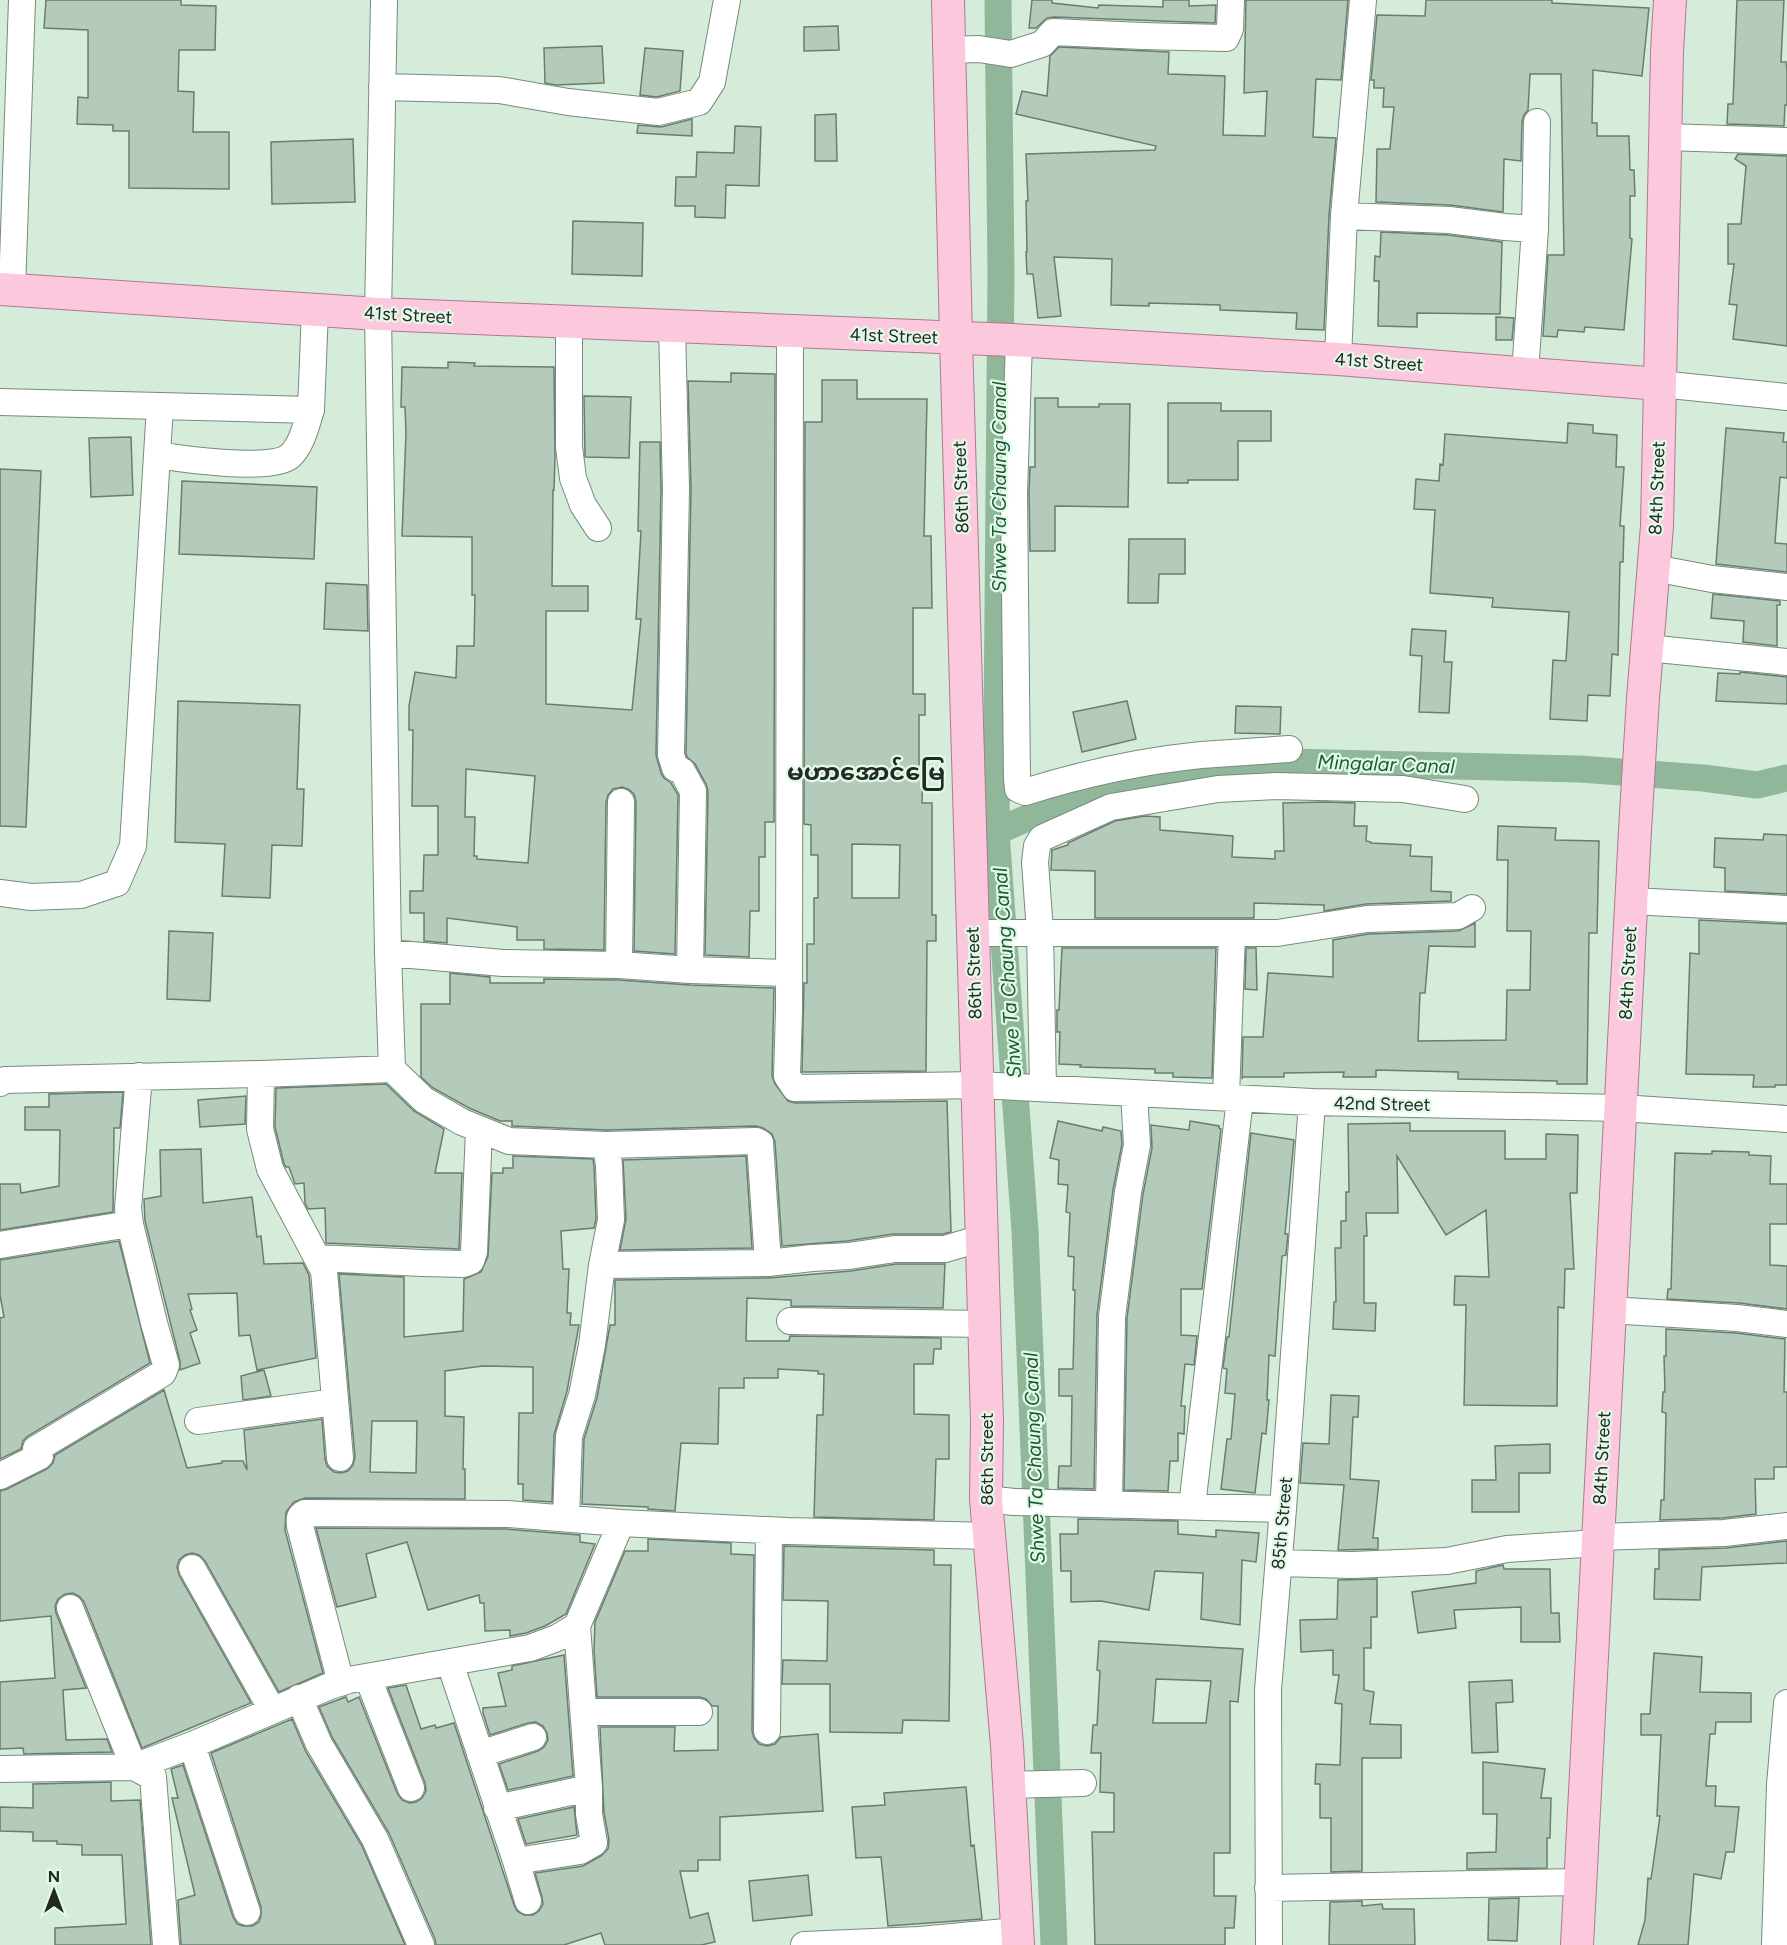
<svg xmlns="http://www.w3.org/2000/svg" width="1787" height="1945" font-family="Figtree,'Noto Sans Myanmar',sans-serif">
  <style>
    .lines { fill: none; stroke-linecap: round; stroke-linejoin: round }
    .canal { stroke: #90b79a; stroke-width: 27 }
    .building { fill: #b4caba; stroke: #6a7e6f; stroke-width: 1.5; fill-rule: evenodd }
    .minor-casing { stroke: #778b7c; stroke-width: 28 }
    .major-casing { stroke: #ae798e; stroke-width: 34 }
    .minor { stroke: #fff; stroke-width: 26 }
    .major { stroke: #fcc8dd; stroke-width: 32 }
    .labels { text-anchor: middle; stroke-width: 4.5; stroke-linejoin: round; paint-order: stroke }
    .street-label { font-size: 18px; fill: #222a24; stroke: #e3f9e8 }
    .water-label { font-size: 20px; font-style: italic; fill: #1c5a35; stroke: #e3f9e8 }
    .district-label { font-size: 24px; font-weight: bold; fill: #222a24; stroke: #e3f9e8 }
  </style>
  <rect width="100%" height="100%" fill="#d5ecdb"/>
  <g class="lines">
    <path class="canal" d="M998 0 1001 274 996 832 1025 1231 1054 1945
      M996 832 1101 785 1251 761 1580 769 1703 778 1757 785 1787 778"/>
  </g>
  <path class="building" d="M46 0H181V5L216 6 215 50H179L178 91 194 92 193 132H229V189L129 188V131H113V125L77 124 78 97 88 98V30L44 28Z
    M1032 0H1052V3L1098 8 1099 5 1163 7V0H1189V6L1216 5 1215 23 1054 17 1047 18 1036 28H1029Z
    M1246 0H1348L1341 80 1316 79 1313 137 1336 138 1329 215 1324 330 1296 329 1297 313 1220 310V305L1149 303V306L1111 305 1112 259 1054 257 1061 316 1038 318 1033 274H1027L1026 252H1027L1026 201H1028L1026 154 1155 150 1156 146 1016 114 1022 91 1047 96 1050 56 1059 47 1169 52 1168 74 1225 76 1223 135 1265 136 1267 91 1244 93Z
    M1426 0H1552V3L1649 8 1642 76 1593 70 1592 123H1597V136H1629L1630 170H1634L1635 196H1630V238L1632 239 1624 330 1585 327 1584 332 1558 330 1557 337 1543 336 1548 255H1564L1561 74H1530L1528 110 1524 115 1522 122 1521 161 1504 159 1503 212 1450 205 1376 202 1377 149H1390L1394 107H1383L1384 88H1374V80H1371L1377 15 1425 16Z
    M1737 0H1784L1781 62H1786L1787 71V105H1785L1784 126 1727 124 1728 104H1733Z
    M838 26 839 50 804 51V27Z
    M602 46 604 83 556 85 545 83 544 48Z
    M645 48 683 51 680 91 657 97 640 95Z
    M836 114 837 161H815V115Z
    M692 119V136L637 133 638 125 661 127Z
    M735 126 761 127 759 186 726 185 725 218 695 217V206H675L676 177H696L697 152 734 153Z
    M353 139 355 202 272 204 271 142Z
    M1738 154 1787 156V346L1733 339 1737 305 1729 304 1734 264H1728V224H1741L1746 166 1735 159Z
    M573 221 643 223 642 276 572 274Z
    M1381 232 1448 235 1502 242 1500 314 1417 313V327L1378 326 1379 281H1374L1375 256 1380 257Z
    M1496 317 1514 318 1512 340H1496Z
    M448 362 475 363 474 366 554 367 555 457 554 490H553L552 586H588V611H546V704L632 710 641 619H636L641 531H638L640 442H660L661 489 656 755 661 773 664 778 671 783 678 795 675 954 634 951 636 802 634 794 628 789 622 787 613 789 608 795 606 802 604 950 544 949V940H517V927L447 918V943L424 941V913H410V891H423L424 855H438V806H412L413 730H409V706L415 672 456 678 457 646H474L475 595H472V537L402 536 406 433 405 407H401L402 367 448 368ZM466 769 535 776 528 863 477 859V856H474L475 817H465Z
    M731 373 775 374 774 822H765V857H759V911H750L749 957 705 955 708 791 706 784 695 764 687 757 686 753 691 489 688 381 731 382Z
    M822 380H857V399H927L924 536H931L932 608H913V694H925V715H919V764H923L922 803H932V915H936V941H927L926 1071 802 1072 804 983H807V944H814V898H818V855H811V825L804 824 805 422H822ZM852 844 900 845 899 898H852Z
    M584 396 631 397 629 458 585 457Z
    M1035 398H1058V407H1099V404H1130L1128 507 1055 506V551H1030L1029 491 1030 467H1035Z
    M1168 403H1221V411H1271V441H1238V480H1188V483H1168Z
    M1568 423 1593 425V433L1617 435 1616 467H1624L1620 526H1624L1623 562H1620L1618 655 1612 654 1610 696 1588 695 1587 721 1550 719 1553 660 1566 661 1569 612 1492 607 1493 598 1430 593 1435 510 1414 509 1416 479 1439 481 1440 464 1443 465 1445 434 1567 443Z
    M1726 428 1784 433 1783 442H1787V478L1780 477 1775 543 1787 544V572L1716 564Z
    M131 437 133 495 91 497 89 438Z
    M0 469 41 471 26 827 0 826Z
    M182 481 317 487 314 559 179 554Z
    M1129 539H1185V574H1159L1158 603H1128Z
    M326 583 367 585 368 631 324 629Z
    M1713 594 1780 601V605H1777V646L1743 642 1744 621 1711 618Z
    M1412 629 1446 631 1444 662H1452L1449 713 1419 712 1422 656 1410 655Z
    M1740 672 1787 677V704L1716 701 1718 673 1740 674Z
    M178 701 300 705 297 789H304L302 846 272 845 270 898 222 896 225 844 175 842Z
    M1127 701 1136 739 1082 752 1073 712Z
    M1236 706 1281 707 1280 734 1235 733Z
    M1326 802 1355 803 1354 826H1367L1366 841 1371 842V843L1411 845 1410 856 1432 857 1431 891 1451 892V901L1366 904 1324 911V905L1254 903V918H1095V871L1051 870 1052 850 1068 845V843L1115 821 1145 816 1160 817V830L1233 836 1232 857 1275 859V851H1284L1283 803Z
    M1498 826 1556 828 1555 840 1599 841 1597 933H1589L1587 1084H1557V1081L1458 1079V1072L1376 1070V1077H1343L1344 1072 1284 1073V1077H1243L1242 1079 1243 1037H1263L1268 973 1333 977V940L1368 934 1458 931 1475 923V947L1429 946 1425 993H1420L1418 1041 1506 1040 1507 990H1530L1531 931H1507L1508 860H1497Z
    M1764 834 1787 835V894L1725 891V868L1714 867 1715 838 1763 840Z
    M1699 920 1787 924V1085H1775V1087H1753L1754 1075 1686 1074 1690 953 1699 954Z
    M169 931 213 933 210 1001 167 999Z
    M1062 948H1216L1212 1078 1173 1077V1073H1155V1069L1080 1067 1081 1065 1059 1064 1060 1032H1057V1010H1059Z
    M1246 948H1256L1257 990 1245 989Z
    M450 973 490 977V983H544V979L618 980 690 985 774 988 772 1076 775 1084 788 1101 795 1103 947 1101 951 1232 943 1234H893L847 1241 782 1246 775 1142 772 1134 763 1128 756 1126 606 1130 512 1126V1121H500L469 1108 433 1088 421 1077V1004H450Z
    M386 1084 414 1111 444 1129 435 1173H462L459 1249 326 1243 325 1208 308 1209 305 1203 304 1183 295 1184 289 1167H286L284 1164 275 1127 276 1088Z
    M123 1092 120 1128H114L113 1212 0 1230V1184H20L21 1193 59 1186 60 1130H25V1107H49V1094Z
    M246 1096 245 1124 200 1127 198 1100Z
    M1058 1121 1102 1131 1103 1127 1121 1131 1122 1144 1113 1190 1097 1315 1094 1489 1058 1488 1059 1466H1071L1072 1396H1059V1369H1073L1075 1290H1073L1074 1257 1068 1256 1070 1213 1066 1212 1068 1185 1058 1184 1059 1160 1050 1158Z
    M1190 1121 1219 1126V1128L1221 1129 1202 1289H1181V1335L1197 1336 1194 1365 1185 1364 1181 1406H1185L1184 1434 1178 1433V1461H1170L1168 1491 1124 1490 1127 1318 1143 1194 1152 1148 1151 1125 1189 1130Z
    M1410 1123V1131H1505V1159H1546V1134L1578 1135 1577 1193H1570L1574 1269H1565L1564 1308 1558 1307 1557 1406 1464 1405 1466 1305H1454L1455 1276 1489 1277 1486 1210 1446 1235 1397 1156 1398 1213H1366L1367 1236H1364V1303H1376L1375 1331 1333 1329 1334 1302H1336L1335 1248H1341V1221H1346V1192H1349L1348 1124Z
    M1251 1133 1294 1140 1285 1234H1288L1286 1255 1282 1256 1275 1356 1269 1355 1267 1400H1269L1266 1434 1262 1433 1255 1493 1221 1489 1227 1439H1231L1235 1394 1225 1393 1227 1369 1223 1368 1227 1337H1229Z
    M201 1149 203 1203 252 1197 257 1237 261 1236 264 1264 303 1263 309 1275 316 1358 257 1370 250 1335 239 1336 237 1293 188 1294 192 1309 190 1310 197 1330 190 1333 200 1363 180 1370V1361L145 1221 144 1199 161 1196 160 1150Z
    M1712 1151 1749 1152V1155L1771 1156 1770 1184H1787V1224H1770V1265L1787 1266V1309L1739 1303 1667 1299 1668 1289H1671L1675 1153 1712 1154Z
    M513 1156 593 1159 594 1166 596 1219 594 1228 561 1231 563 1269H569L567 1313H571L570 1325H579L567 1391 554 1435 552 1502 523 1500V1484H518L519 1413H533V1367L483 1366 445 1371V1416L464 1417 463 1469H465V1499L305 1498 294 1502 286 1512 285 1530 323 1673 279 1692 205 1561 199 1555 192 1553 185 1555 179 1560 177 1567 179 1575 251 1703 142 1748 84 1602 79 1596 73 1593 65 1594 58 1599 55 1606 56 1613 86 1688 63 1690 66 1740 107 1739 112 1752 24 1754 23 1748 0 1749V1682L55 1678 51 1616 0 1621V1491L7 1489 47 1469 53 1463 55 1455 164 1390 187 1468 222 1463V1461H243L247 1470 244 1430 322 1419 325 1459 327 1466 334 1472 341 1473 348 1471 353 1465 355 1457 339 1274 404 1277V1337L463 1331 464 1279 481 1272 488 1256 492 1173H503V1168H513ZM372 1421H417L416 1473 370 1472Z
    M746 1156 752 1248 620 1250 626 1219 623 1160Z
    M119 1241 150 1363 28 1436 23 1441 21 1449 0 1459V1318L4 1317 0 1295V1260Z
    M896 1264H945L943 1308 791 1306V1300L747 1298 746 1341H789L790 1336 941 1338V1349H934L933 1364H914V1414L949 1415V1459H936L934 1520 814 1517 817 1415H823L824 1374H818V1371L778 1369V1378H744V1388H719L718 1444 681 1443 675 1511 648 1509V1507L582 1504 584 1439 597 1398 610 1325H615V1280L768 1278 851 1271Z
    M1666 1329 1736 1333 1785 1339 1784 1392H1787V1467H1774V1479H1755L1756 1514 1723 1518 1660 1520 1661 1500H1664L1666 1413 1662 1412 1663 1392H1665L1664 1356H1666Z
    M264 1370 271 1396 243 1400 241 1376Z
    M1331 1395 1359 1396 1358 1417H1353L1350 1479 1379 1481 1373 1538H1378V1549L1338 1550 1344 1485 1300 1483 1303 1443 1329 1444Z
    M1550 1444V1473H1519V1512H1472V1480H1496L1495 1446Z
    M1078 1519 1178 1521V1534L1216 1537V1530L1259 1533 1256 1562 1242 1560 1240 1625 1201 1619 1203 1573 1155 1571 1149 1610 1101 1601 1071 1602V1571H1061L1060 1534H1078Z
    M316 1528 506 1529 580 1535V1542L595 1544 566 1614 545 1626 526 1633 510 1636V1630L485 1631 484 1603H480L479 1595 428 1610 407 1542 366 1554 376 1597 337 1607Z
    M648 1539 731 1543V1554L754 1555 752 1731 754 1738 759 1744 767 1746 775 1744 781 1737 818 1734 823 1811 720 1817V1860H698V1871H680L690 1918 708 1913 715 1942 701 1945H605L601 1933 564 1945H436L435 1939 389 1833 332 1737 319 1707 343 1698 346 1697 348 1702 359 1697 397 1793 402 1800 409 1803 416 1802 422 1798 426 1791 425 1783 388 1688 406 1685 421 1729 435 1725 436 1728 454 1723 514 1905 517 1911 524 1915H533L539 1911 543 1904 542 1897 535 1873 583 1866 601 1856 608 1849 609 1840 604 1813 600 1727H675L674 1751 718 1750V1706H712L706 1699 699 1697H597L594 1650 595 1622 625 1551H648Z
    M1787 1541V1563L1702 1567 1700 1600 1654 1599 1655 1569H1659V1550L1726 1548Z
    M784 1546 934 1550V1565H951L949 1721 903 1720 902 1733 830 1732V1684H782L783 1660 827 1661 828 1601 783 1600Z
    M1503 1565 1504 1569H1550L1551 1613H1559L1560 1642H1521V1607L1454 1610 1456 1628 1418 1633 1412 1592 1476 1583V1571Z
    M1377 1579V1617H1371V1648H1364V1690L1374 1692 1370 1724 1401 1725V1758H1362V1871L1331 1872V1818H1320V1784H1315L1316 1764 1340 1765 1342 1704 1335 1703 1339 1675H1333V1650L1301 1652 1300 1620 1337 1619 1338 1580Z
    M1099 1641 1243 1649 1238 1702 1230 1701V1853H1214V1896H1236L1234 1928H1225V1945H1095L1092 1832H1114V1793L1100 1792 1101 1753H1091L1093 1725H1097L1100 1671 1097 1670ZM1156 1679 1211 1681 1206 1723H1153Z
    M1654 1653 1702 1657 1700 1692 1751 1693V1722H1716L1715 1734H1710L1706 1786H1716L1715 1806 1739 1807 1734 1852H1726L1721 1879 1694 1874 1688 1945H1638L1645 1920 1648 1878 1651 1879 1660 1816H1657L1661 1735H1641V1714H1650Z
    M564 1655 573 1776 508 1790 499 1764 538 1751 544 1747 548 1740 547 1733 543 1726 536 1722 528 1723 490 1735 483 1713V1708L506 1706 498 1673 512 1670V1666Z
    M1512 1680 1513 1702 1496 1703 1498 1752 1472 1753 1469 1682Z
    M292 1719 306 1752 362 1846 405 1945H181L178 1900 195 1895 172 1798H178L171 1769 183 1765 233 1917 237 1924 243 1926H252L259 1922 261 1916V1907L211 1753Z
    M1483 1762 1545 1769 1541 1798H1551L1550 1838H1547V1868L1467 1869V1853L1496 1852 1497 1814H1483Z
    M111 1782V1801L140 1800 151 1945H55V1928L126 1924 122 1855H82V1845L57 1844V1841H33V1832L0 1831V1807L33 1808V1784Z
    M966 1787 971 1846 974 1845 982 1919 888 1926 881 1857 856 1858 852 1807 885 1805 884 1793Z
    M574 1807 577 1835 526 1844 518 1819Z
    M808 1875 812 1915 753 1921 749 1881Z
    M1519 1898 1517 1941 1488 1940 1489 1899Z
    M1362 1901V1906L1382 1904 1383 1909H1414L1415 1945H1329L1330 1902Z"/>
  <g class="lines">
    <g class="minor-casing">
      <path id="minor" d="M384 0 378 314 388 953 392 1069 424 1100 462 1122 509 1141 606 1145 609 1165 611 1220 602 1265 592 1345 582 1395 569 1436 566 1518
        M949 50 979 49 1011 54 1042 44 1053 32 1142 36 1226 38 1230 29 1231 0
        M382 87 499 90 568 102 658 112 699 102 712 82 727 0
        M1665 137 1787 141
        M1344 216 1449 220 1505 227 1535 229 1525 373
        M1535 229 1537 122
        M12 290 22 0
        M569 323V447L573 478 583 505 598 528
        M672 327 676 489 671 755 675 768 682 771 693 791 690 970
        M790 332 789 1010 787 1076 795 1088 977 1085 1312 1102 1621 1108 1787 1119
        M1019 341 1014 494 1017 779 1018 789 1025 792C1082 774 1142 761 1201 755 1230 753 1259 751 1289 749
        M1338 359 1344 216 1363 0
        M1660 384 1787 397
        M0 402 160 406
        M158 455C182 459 272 472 290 456 302 445 306 425 311 410
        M1654 568 1712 579 1787 587
        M1647 648 1787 662
        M0 893 31 897 81 895 117 883 133 846 160 406 311 410 315 310
        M1631 901 1787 909
        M973 933H1277L1367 919 1458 916 1472 908
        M388 953 503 963 619 965 690 970 789 973
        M619 965 621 802
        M261 1074 260 1129 270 1169 324 1271 340 1458
        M0 1083 5 1080 261 1074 392 1069
        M1043 1088 1040 932 1035 862 1037 846 1042 838 1111 807 1218 789 1275 786 1403 789 1465 799
        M1226 1097 1232 934
        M606 1145 756 1141 760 1143 768 1263
        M0 1245 130 1224 128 1208 139 1076
        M318 1258 422 1263 463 1264 471 1261 474 1252 479 1129
        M602 1265 768 1263 812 1258 849 1256 895 1249H945L982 1238
        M1610 1310 1737 1318 1787 1324
        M790 1321 984 1324
        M198 1421 335 1402
        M0 1476 40 1456 36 1449 163 1373 166 1365 154 1323 130 1224
        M986 1499 1014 1502 1283 1509
        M1109 1504 1112 1317 1128 1192 1137 1145 1134 1093
        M1192 1506 1240 1099
        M1598 1537 1724 1533 1787 1526
        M1279 1563 1352 1565 1447 1561 1507 1549 1598 1543
        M192 1568 272 1710
        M450 1663 516 1861 528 1901
        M368 1678 411 1788
        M341 1683 300 1526C299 1519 299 1516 305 1513L507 1514 621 1523
        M299 1698 319 1744 375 1839 421 1945
        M584 1712H699
        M767 1731 769 1530
        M192 1745 247 1912
        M480 1754 533 1737
        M0 1769 134 1767 70 1608
        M1009 1785 1083 1783
        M497 1808 589 1788
        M516 1861 580 1851 594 1843 589 1814V1788L577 1626
        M1268 1888 1580 1882
        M166 1945 153 1777 134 1767 192 1745 330 1686 349 1680 530 1648 557 1638 577 1626 621 1523 787 1531 990 1536
        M804 1945 919 1940 1017 1931
        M1269 1945 1268 1690 1283 1509 1312 1102
        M1775 1945 1780 1785 1787 1703"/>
    </g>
    <g class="major-casing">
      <path id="major" d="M948 0 956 338 987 1421 986 1499 1007 1746 1018 1945
        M0 289 378 314 1013 340 1338 359 1660 384
        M1577 1945 1635 830 1643 698 1657 526 1667 52 1670 0"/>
    </g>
    <use href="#minor" class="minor"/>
    <use href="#major" class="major"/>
  </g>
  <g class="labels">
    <g class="street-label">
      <text transform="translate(408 315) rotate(3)" y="6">41st Street</text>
      <text transform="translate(894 336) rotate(2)" y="6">41st Street</text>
      <text transform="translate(1379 362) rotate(4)" y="6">41st Street</text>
      <text transform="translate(961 487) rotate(-92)" y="6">86th Street</text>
      <text transform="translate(1657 488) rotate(-88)" y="6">84th Street</text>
      <text transform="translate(974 973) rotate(-92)" y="6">86th Street</text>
      <text transform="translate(1628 973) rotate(-87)" y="6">84th Street</text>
      <text transform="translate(1382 1104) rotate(1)" y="6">42nd Street</text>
      <text transform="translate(1602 1458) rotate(-87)" y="6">84th Street</text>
      <text transform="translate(987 1459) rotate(-90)" y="6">86th Street</text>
      <text transform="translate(1282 1523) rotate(-85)" y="6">85th Street</text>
    </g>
    <g class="water-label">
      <text transform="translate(999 487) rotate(-90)" y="7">Shwe Ta Chaung Canal</text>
      <text transform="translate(1386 764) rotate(2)" y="7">Mingalar Canal</text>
      <text transform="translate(1007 973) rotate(-94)" y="7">Shwe Ta Chaung Canal</text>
      <text transform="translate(1034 1458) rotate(-92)" y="7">Shwe Ta Chaung Canal</text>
    </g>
    <g class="district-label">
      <text x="866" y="780">မဟာအောင်မြေ</text>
    </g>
  </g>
  <g transform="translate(54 1891)" stroke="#e3f9e8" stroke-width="4.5" paint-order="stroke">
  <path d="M0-4.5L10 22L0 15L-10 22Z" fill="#222a24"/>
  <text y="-9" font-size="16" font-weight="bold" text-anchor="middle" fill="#222a24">N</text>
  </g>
</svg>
